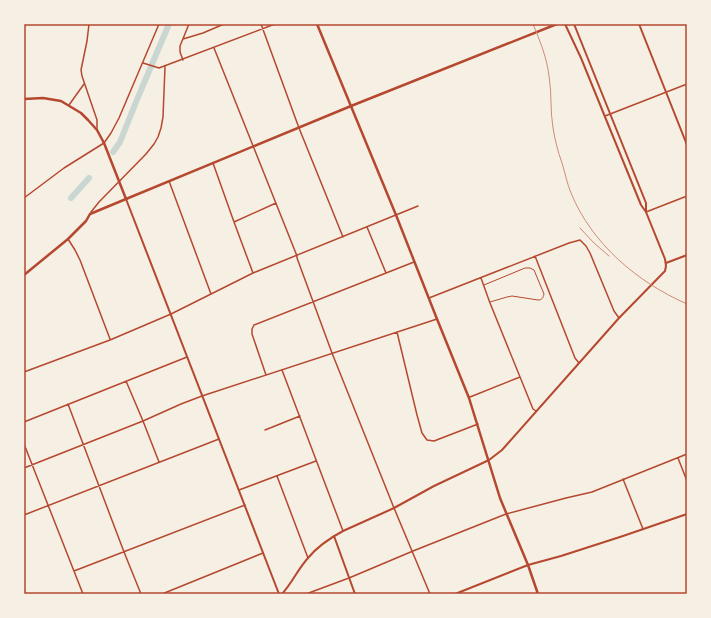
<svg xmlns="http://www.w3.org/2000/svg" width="711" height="618" font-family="Roboto,sans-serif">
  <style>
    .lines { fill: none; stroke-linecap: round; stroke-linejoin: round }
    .river { stroke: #c9d6d2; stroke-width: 6 }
    .service { stroke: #b5482f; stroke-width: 1 }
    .minor { stroke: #b5482f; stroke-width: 1.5 }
    .tertiary { stroke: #b5482f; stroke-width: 2 }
    .secondary { stroke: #b5482f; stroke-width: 2.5 }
    .primary { stroke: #b5482f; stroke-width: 2.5 }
    .rail { stroke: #cf8b77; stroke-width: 1 }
    .neatline { fill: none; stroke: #b5482f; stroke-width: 1.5 }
  </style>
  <rect width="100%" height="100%" fill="#f6efe4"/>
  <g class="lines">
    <path class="river" d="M113 152 120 142 136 102 169 24
      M71 198 89 178"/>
    <path class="service" d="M484 285 525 268H530L534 270 544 294C543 298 542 300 538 300L512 296 507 297 490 302"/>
    <path class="minor" d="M89 24 87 41 81 70 82 76 97 120V130
      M261 24 299 128 343 237
      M183 39 203 33 224 24
      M214 48 297 256V258L332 353 394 508 430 594
      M183 60 180 52V46L189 24
      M143 63 159 68 275 24
      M69 105 84 84
      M605 116 687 84
      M213 163 234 222 253 273
      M169 181 211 294
      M24 198 64 168 104 143 111 133 119 118 159 24
      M91 212 99 202 146 154 154 144 158 137 161 128 163 117 165 67
      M646 212 687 196
      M234 222 276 203
      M367 227 386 273
      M68 239 75 250 80 260 110 339
      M535 256 575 358 579 363
      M481 278 490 303 533 409 536 411
      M429 298 569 243 580 240 586 246 590 253 614 311 619 318
      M397 332 417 415 422 433 427 440 434 441 478 424
      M282 370 343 531
      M24 372 110 340 171 314 253 273 418 206
      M266 375 252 334V329L254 325 414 262
      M126 381 143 421 159 462
      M470 397 520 377
      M68 404 124 552 141 594
      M24 422 187 357
      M265 430 300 416
      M24 444 83 594
      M678 458 687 481
      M24 468 143 421 181 404 202 396 437 319
      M277 476 308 558
      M623 479 643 529
      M239 490 316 461
      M24 515 219 439
      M74 571 245 505
      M24 590 26 594
      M162 594 263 553
      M306 594 349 578 413 551 506 514 566 498 592 492 687 454"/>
    <path class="tertiary" d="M574 24 646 203V211
      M639 24 687 145
      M126 199 279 594
      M666 263 687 255
      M334 536 355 594
      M282 594C292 583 298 569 308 558 317 547 330 538 343 531L394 508 434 486 489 460 502 450 619 318 665 271 666 266 665 259 646 212 641 205 581 58 565 24
      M455 594 528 565 561 556 623 536 687 514"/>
    <path class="secondary" d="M317 24 396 215 437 319 469 398 500 498 528 565 538 594
      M24 275 68 239 86 221 90 214 126 199"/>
    <path class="primary" d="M24 99 43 98 61 101 81 113 88 120 97 130 104 143 126 199 351 106 557 24"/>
    <path class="rail" d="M533 24C540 41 547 58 549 76 552 93 550 111 553 128 555 140 558 152 562 163 565 173 567 183 571 193 592 244 637 282 687 304
      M580 228 594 243 609 256"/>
  </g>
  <rect width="711" height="618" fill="none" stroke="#f6efe4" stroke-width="50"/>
  <rect x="25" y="25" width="661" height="568" class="neatline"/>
</svg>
